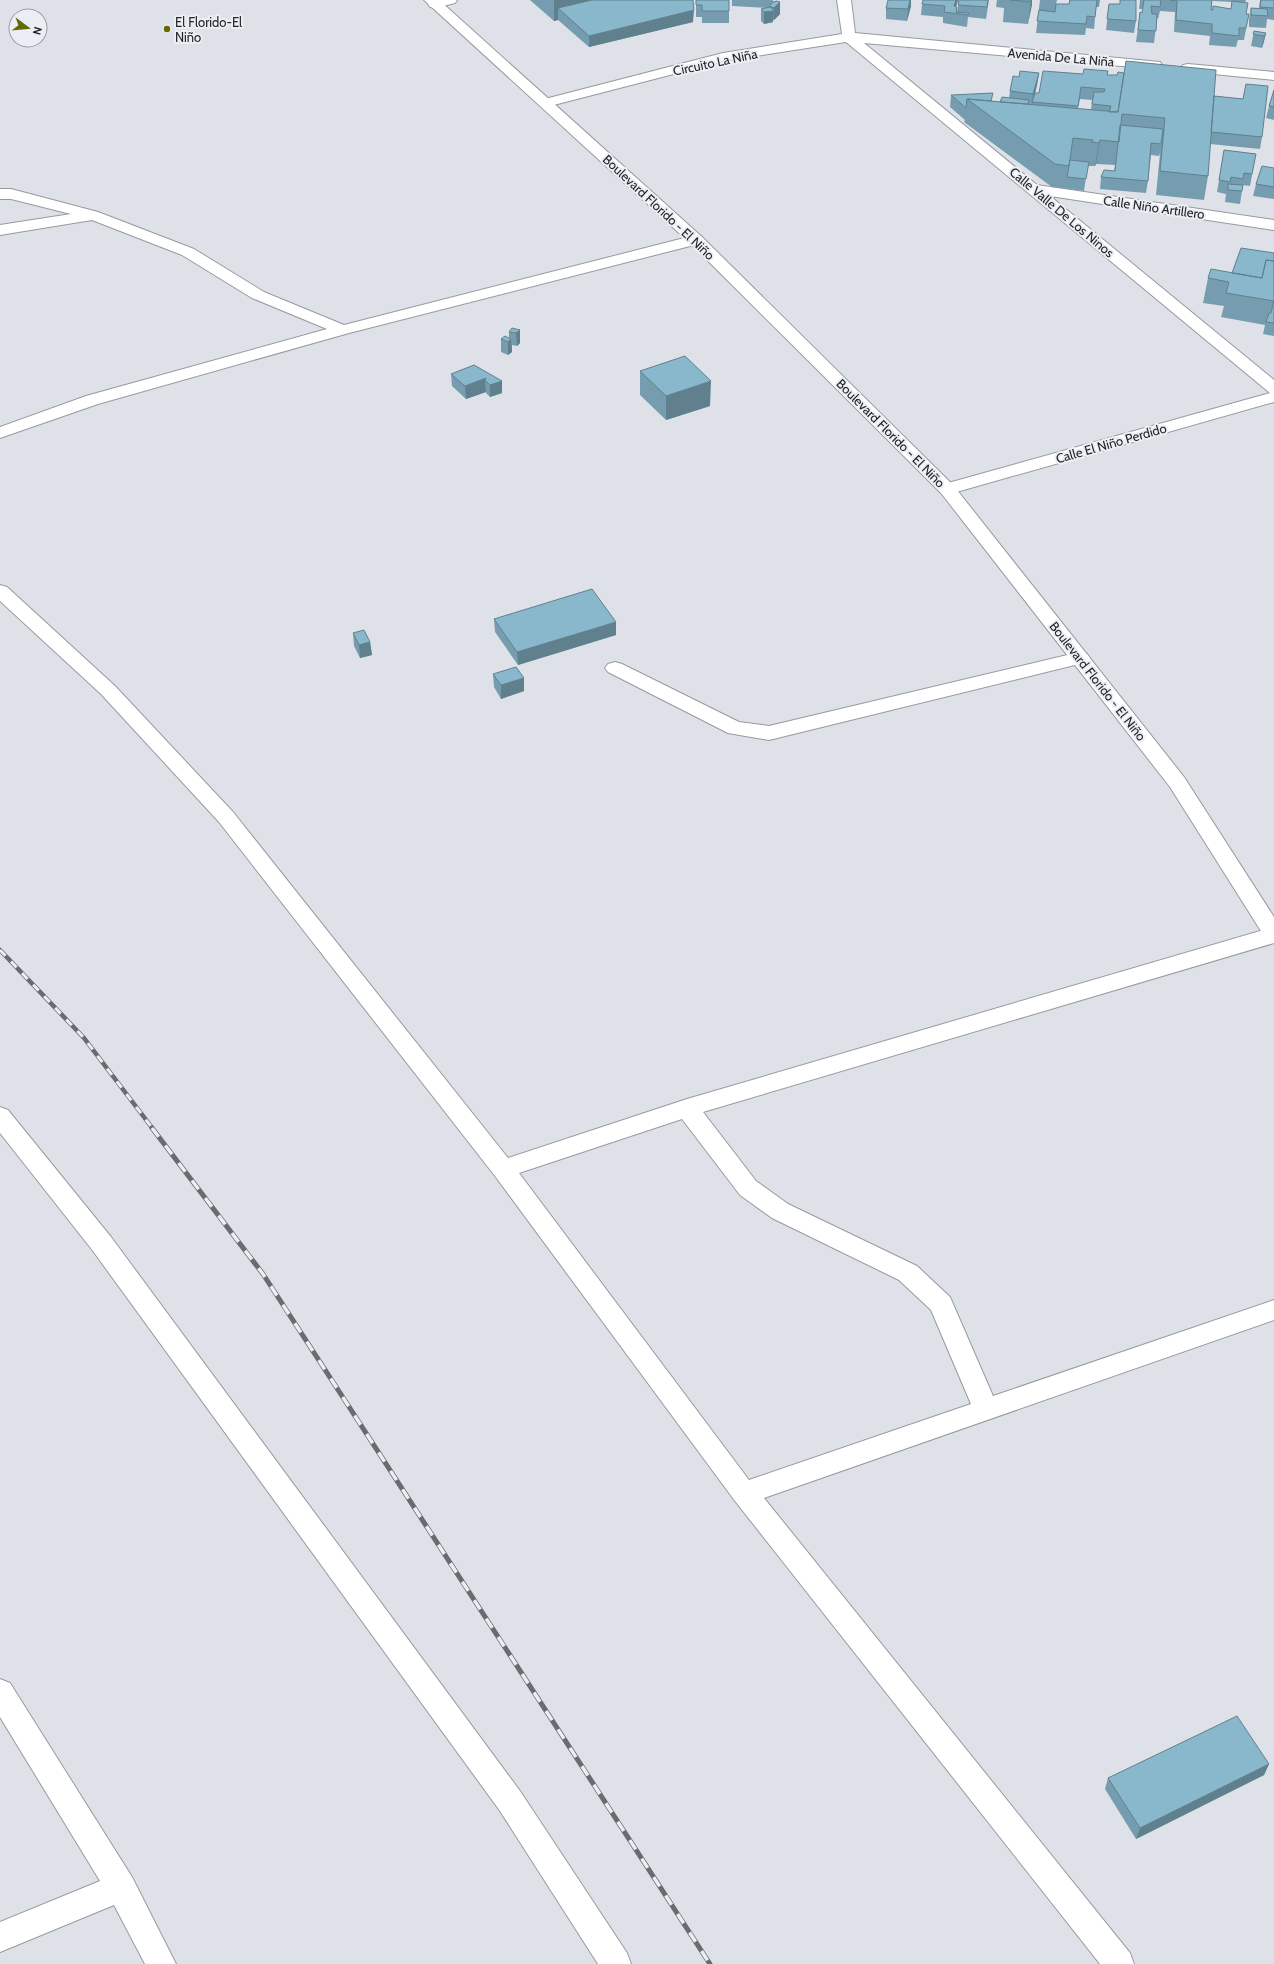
<svg xmlns="http://www.w3.org/2000/svg" width="1274" height="1964" font-family="Cabin,sans-serif">
  <style>
    .lines { fill: none; stroke-linecap: round; stroke-linejoin: round }
    .service-casing { stroke: #969a9f; stroke-width: 2 }
    .minor-casing { stroke: #969a9f; stroke-width: 2 }
    .primary-casing { stroke: #969a9f; stroke-width: 2 }
    .service { fill: #fff; fill-rule: evenodd }
    .minor { fill: #fff; fill-rule: evenodd }
    .primary { fill: #fff; fill-rule: evenodd }
    .rail-far1-casing { stroke: #686b6f; stroke-width: 4.5 }
    .rail-casing { stroke: #686b6f; stroke-width: 5 }
    .rail-far1 { stroke: #ebeff5; stroke-width: 3; stroke-dasharray: 8; stroke-linecap: butt }
    .rail { stroke: #ebeff5; stroke-width: 3.5; stroke-dasharray: 11; stroke-linecap: butt }
    .wall { fill: #769daf; fill-rule: evenodd }
    .shaded-wall { fill: #60808e }
    .building { fill: #89b7cb; stroke: #60808e }
    .poi-dot { fill: #646805; stroke: #ebeff5; stroke-width: 1.5 }
    .labels { text-anchor: middle; stroke-width: 4; stroke-linejoin: round; paint-order: stroke }
    .far-poi-label { font-size: 13px; fill: #222426; stroke: #ebeff5; text-anchor: start }
    .far-street-label { font-size: 13px; fill: #222426; stroke: #ebeff5 }
  </style>
  <rect width="100%" height="100%" fill="#dee2e8"/>
  <g class="lines">
    <g class="service-casing">
      <path id="service" d="M434 0H457L455 3 435 8 430 7 428 4Z
        M1080 652 1087 654 1090 658 1087 662 769 740 728 733 608 672 605 668 608 664 615 662 622 664 739 722 769 726Z"/>
    </g>
    <g class="minor-casing">
      <path id="minor" d="M837 0H851L855 33 1160 62 1162 65 1160 68 1155 69 864 43 1037 185 1274 220V230L1050 196 1274 380V402L953 493 947 494 941 493 938 489 941 485 1270 393 846 42 724 61 546 107 541 106 539 103 541 100 723 53 842 34Z
        M1188 64 1274 72V80L1183 71 1181 68 1183 65Z
        M0 189H11L98 212 194 249 264 292 344 325 696 235 702 237 704 240 702 243 349 333 98 404 0 438V427L86 396 327 329 252 298 182 255 92 220 0 235V225L71 214 11 199H0Z
        M0 585 7 587 115 686 233 812 508 1158 687 1099 1274 927V943L703 1112 756 1181 788 1204 917 1266 950 1297 993 1396 1274 1300V1320L764 1498 1130 1953 1134 1964H1100L735 1501 495 1176 219 822 101 694 0 601ZM682 1119 740 1195 772 1218 899 1280 931 1310 971 1404 749 1480 519 1173Z
        M0 1107 8 1110 111 1237 520 1791 627 1953 631 1964H598L500 1811 93 1251 0 1133Z
        M0 1679 10 1683 132 1877 176 1964H145L114 1905 0 1952V1922L100 1881 0 1717Z"/>
    </g>
    <g class="primary-casing">
      <path id="primary" d="M424 0H439L702 237 953 485 1184 777 1274 917V942L1266 939 1170 787 941 493 690 243Z"/>
    </g>
    <use href="#service" class="service"/>
    <use href="#minor" class="minor"/>
    <use href="#primary" class="primary"/>
    <g class="rail-far1-casing">
      <path id="rail-far1" d="M0 950 84 1038 153 1129"/>
    </g>
    <g class="rail-casing">
      <path id="rail" d="M152 1128 263 1274 710 1964"/>
    </g>
    <use href="#rail-far1" class="rail-far1"/>
    <use href="#rail" class="rail"/>
  </g>
  <path class="wall" d="M530 0H693V22L589 47 558 20 554 21Z
    M696 0H729V23H702V17H696Z
    M732 0H773V3L780 2V14L774 20H773V22L764 24 761 21V9L768 8 732 6Z
    M958 0 956 7H957V12L959 0H989L986 19 968 17 967 27 943 23V17L921 15 922 4Z
    M997 0H1032L1028 24 1003 22 1004 8 996 7Z
    M1040 0H1057L1056 4H1069V0H1100L1099 7H1096L1094 29 1086 28 1085 35 1036 33Z
    M1140 0H1212L1211 10H1212L1213 6 1231 9 1232 2 1212 1 1213 0H1246L1245 3 1246 14H1249L1244 40H1238L1236 47 1209 45 1210 36 1174 32 1175 12 1160 11 1158 19 1157 18 1154 43 1136 42 1140 12 1142 13V9H1139Z
    M1260 0H1274V20L1267 19 1266 28 1249 27V19L1251 8H1259Z
    M1109 4 1136 21 1134 33 1106 30Z
    M911 6 907 21 886 19V8Z
    M1254 31 1266 33 1263 45 1262 48 1251 46Z
    M1039 73 1037 85 1035 93H1039L1083 74 1107 75 1214 96 1243 99 1246 84 1262 137 1260 149 1210 144 1208 176 1204 200 1156 195 1160 153 1159 156 1151 155 1148 181 1146 193 1100 189 1101 177 1114 171 1115 165 1096 164 1095 166H1089V164H1088L1084 191 1052 187 964 122 965 120 950 107 951 95 1000 102 1009 98 1010 91 1019 77ZM1080 99 1092 100 1091 110 1078 109Z
    M1274 90V120L1266 118 1269 106Z
    M1224 150 1256 154 1250 186 1242 185V191L1240 204 1225 202 1226 194 1217 192Z
    M1274 168V199L1253 196 1256 184Z
    M1274 253V336L1263 334 1265 325 1221 317 1224 306 1203 303 1208 278 1232 273Z
    M520 330V343L517 346 512 345V352L508 355 501 352V339L509 338V332Z
    M474 365 502 393 490 397 486 393V392L466 399 452 386 451 374Z
    M640 371 710 406 666 420 640 395Z
    M494 619 616 635 518 665 495 632Z
    M353 633 370 642 372 655 360 658 354 646Z
    M493 674 524 678V691L501 699 494 687Z
    M1269 1764 1264 1775 1136 1839 1105 1789 1108 1778Z"/>
  <path class="shaded-wall" d="M554 0H640L558 8V20L554 21Z
    M910 0H911V6L907 21 908 9Z
    M956 0H958L954 13V6Z
    M1031 0H1032V5L1028 24Z
    M780 2V14L774 20V8Z
    M694 10 693 22 589 47V36Z
    M774 11 773 22 764 24V12Z
    M1266 33 1263 45 1262 48 1264 36Z
    M1039 73 1037 85 1032 106 1033 94Z
    M1100 140 1096 164 1095 166 1099 143Z
    M520 330V343L517 346 516 333Z
    M511 339 512 352 508 355V342Z
    M486 378 485 380 486 392 466 399 465 386Z
    M502 381V393L490 397V385Z
    M711 381 710 406 666 420V396Z
    M616 622V635L518 665 517 652Z
    M370 642 372 655 360 658 359 645Z
    M524 678V691L501 699V685Z
    M1269 1764 1264 1775 1136 1839 1140 1828Z"/>
  <path class="building" d="M592 0H693L694 10 589 36 558 8Z
    M696 0H729V11H702V5H696Z
    M888 0H910L908 9 886 8Z
    M923 0H956L954 6 957 7 956 12 969 13 968 15 944 12 945 6 922 4Z
    M959 0H988L987 7 958 5Z
    M1010 0H1031V2Z
    M1070 0H1097L1095 17 1087 16 1086 24 1037 21 1039 10 1055 12 1056 4H1069Z
    M1120 0H1136V21L1107 19 1109 4H1120Z
    M1144 0H1161L1160 7 1151 6 1152 14H1157L1156 31 1138 30 1140 12 1142 13Z
    M1170 0H1212L1211 10H1213V6L1231 9 1232 1 1248 3 1246 14H1249L1246 28H1239V36L1212 33V24L1176 20 1177 1Z
    M1261 0H1274V8L1260 7Z
    M777 1 780 2 774 8 769 6 773 2Z
    M770 7 774 11 764 12 761 9Z
    M1251 8 1267 9 1268 16 1251 15Z
    M1254 31 1266 33 1264 36 1253 34Z
    M1126 61 1216 70 1208 176 1160 171 1165 118 1122 114 1119 142 1100 140 1099 143 1092 142 1093 140 1073 138 1069 166 1055 164 967 99 1118 112Z
    M1084 69 1108 71 1107 75H1117L1118 72 1124 73 1118 112H1109L1111 106 1092 104 1094 92H1104L1105 89 1081 87 1078 106 1032 102 1035 93H1039L1043 71 1083 74Z
    M1020 71 1039 73 1033 94 1010 91 1013 76 1019 77Z
    M1246 84 1268 86 1262 137 1211 132 1214 96 1243 99Z
    M1274 90V107L1269 106Z
    M993 93 991 101 967 99 966 108 951 95Z
    M1002 97 1029 100 1028 104 1000 102Z
    M1120 125 1163 129 1161 144 1151 143 1148 181 1101 177 1104 170 1115 171Z
    M1224 150 1256 154 1252 174 1244 173 1243 179 1231 177 1230 182 1219 180Z
    M1070 160 1089 162 1086 179 1067 177Z
    M1262 166 1274 168V187L1256 184Z
    M1228 184 1243 185 1242 191 1228 190Z
    M1241 248 1274 253V261L1266 260 1262 278 1232 273Z
    M1266 260 1274 261V301L1226 293 1229 282 1208 278 1211 269 1262 278Z
    M1274 300V323L1266 322 1269 313H1271Z
    M512 328 520 330 516 333 509 332Z
    M505 336 511 339 508 342 501 339Z
    M685 356 711 381 666 396 640 371Z
    M474 365 502 381 490 385 485 380 486 378 465 386 451 374Z
    M592 589 616 622 517 652 494 619Z
    M364 630 370 642 359 645 353 633Z
    M516 667 524 678 501 685 493 674Z
    M1237 1716 1269 1764 1140 1828 1108 1778Z"/>
  <circle class="poi-dot" cx="167" cy="29" r="4"/>
  <g class="labels">
    <g class="far-poi-label">
      <text x="175" y="27">El Florido-El<tspan x="175" dy="15">Niño</tspan></text>
    </g>
    <g class="far-street-label">
      <text transform="translate(1061 57) rotate(5)" y="5">Avenida De La Niña</text>
      <text transform="translate(715 62) rotate(-12)" y="5">Circuito La Niña</text>
      <text transform="translate(659 207) rotate(43)" y="5">Boulevard Florido - El Niño</text>
      <text transform="translate(1154 207) rotate(8)" y="5">Calle Niño Artillero</text>
      <text transform="translate(1062 212) rotate(40)" y="5">Calle Valle De Los Ninos</text>
      <text transform="translate(891 433) rotate(45)" y="5">Boulevard Florido - El Niño</text>
      <text transform="translate(1111 443) rotate(-16)" y="5">Calle El Niño Perdido</text>
      <text transform="translate(1098 681) rotate(52)" y="5">Boulevard Florido - El Niño</text>
    </g>
  </g>
  <g transform="translate(28 28) rotate(106)"><circle r="19" fill="#ebeff5" stroke="#9b9ea2"/>
  <path d="M0-3L7 15L0 10L-7 15Z" fill="#646805"/>
  <text y="-6" font-size="11" font-weight="bold" text-anchor="middle" fill="#222426">N</text>
  </g>
</svg>
